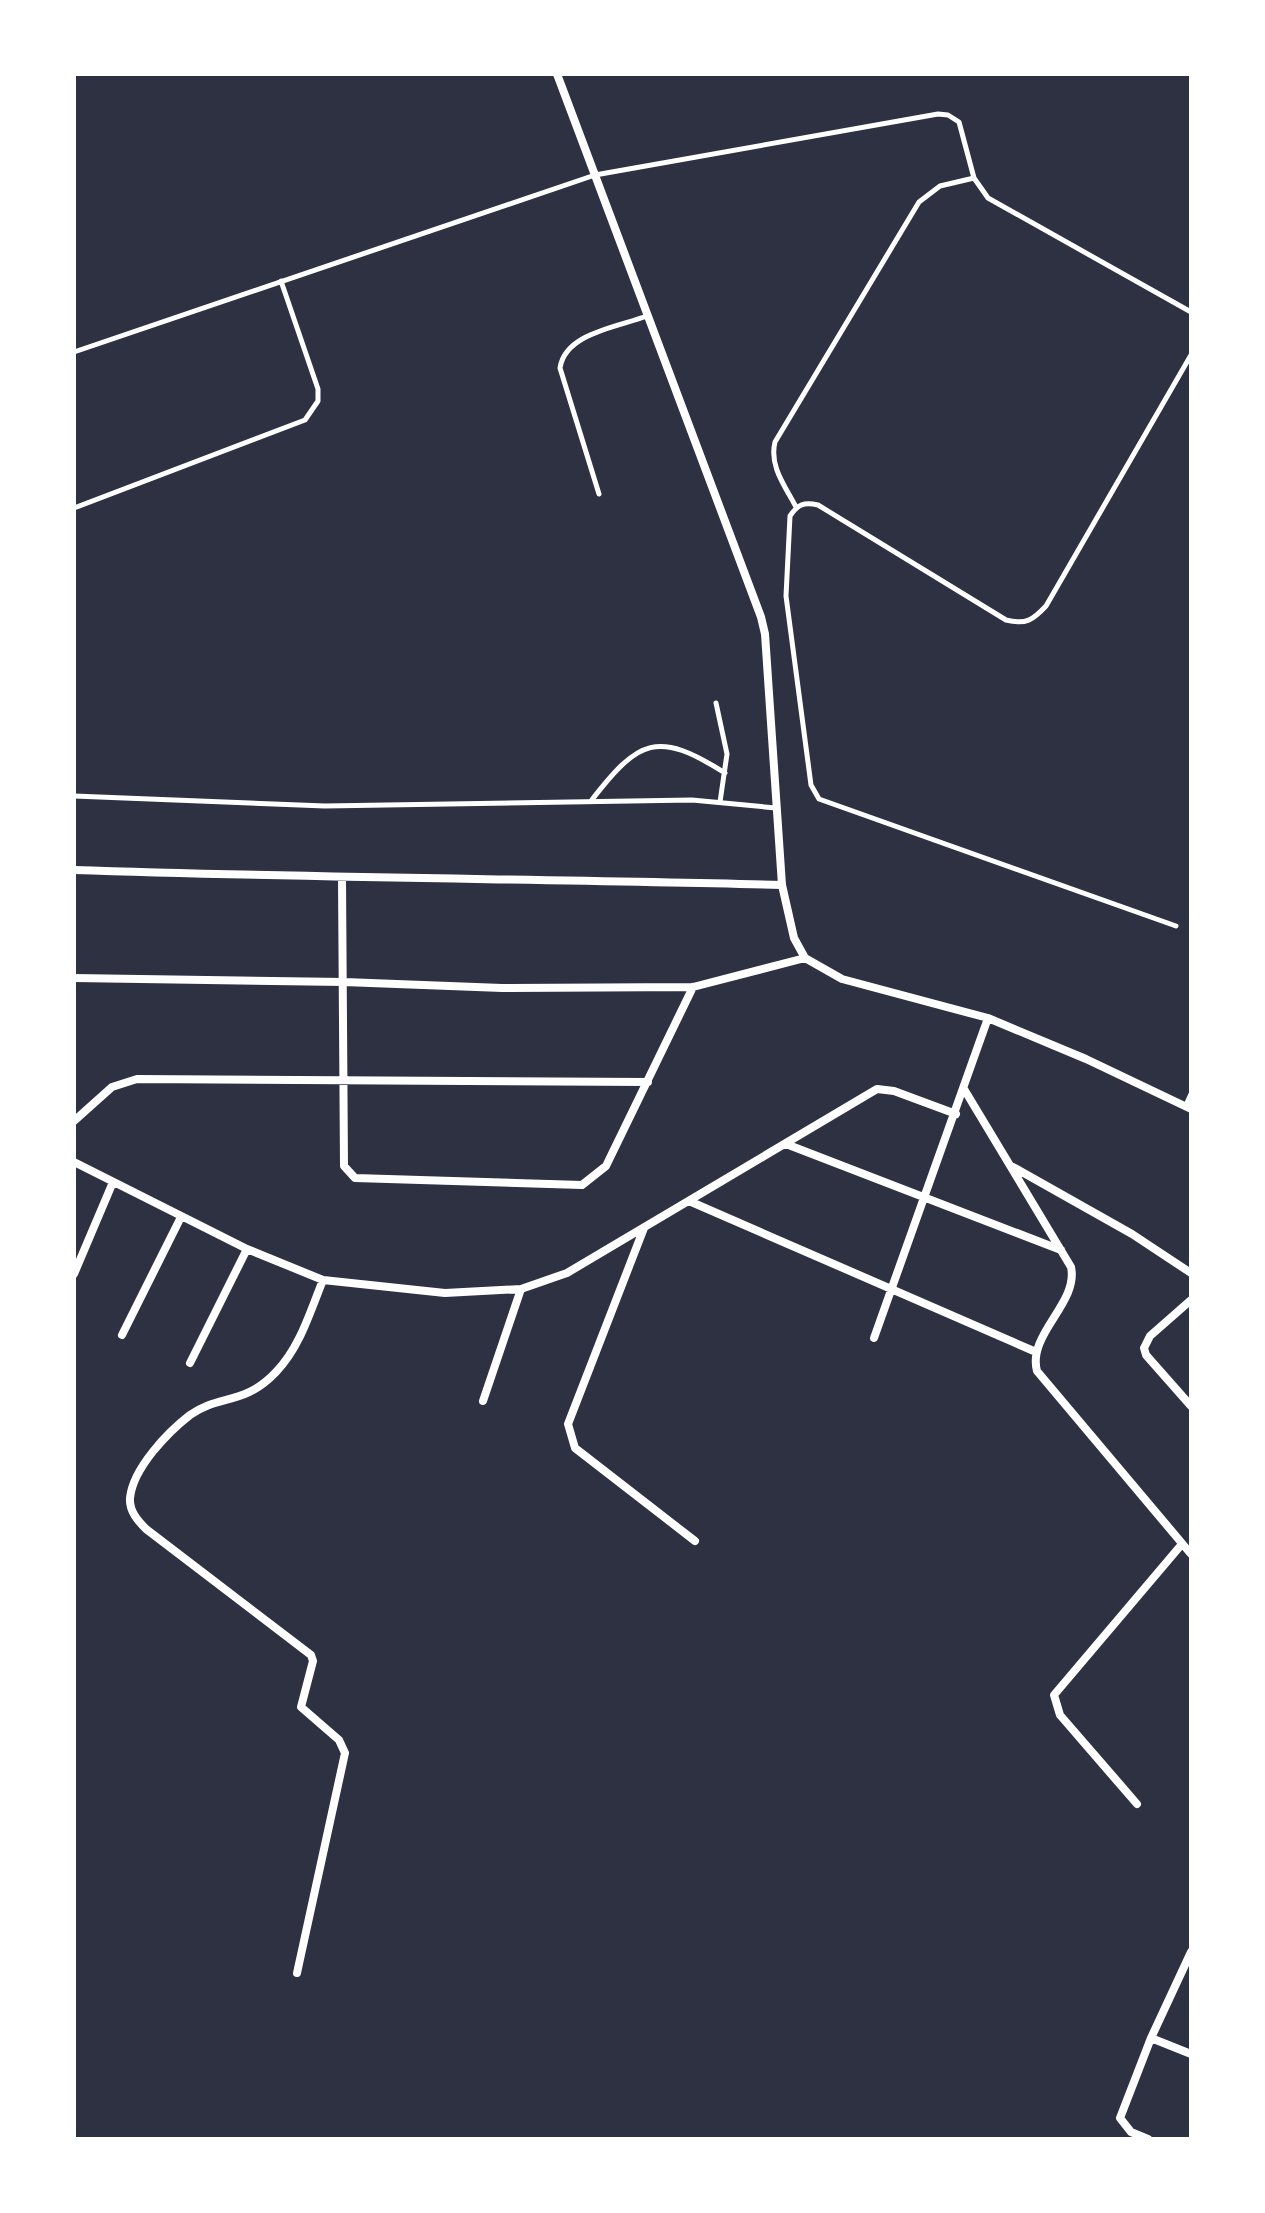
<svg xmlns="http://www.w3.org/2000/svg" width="1265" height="2213" font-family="'Roboto Condensed',sans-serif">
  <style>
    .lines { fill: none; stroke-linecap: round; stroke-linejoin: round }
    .service { stroke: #fff; stroke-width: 5 }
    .minor { stroke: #fff; stroke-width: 8 }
  </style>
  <rect width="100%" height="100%" fill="#2d3142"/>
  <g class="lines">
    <path class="service" d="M74 352 595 175 938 114 948 115 959 122 974 178 988 198 1191 312
      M599 494 560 368C565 333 618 327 647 316
      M796 507C785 486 769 466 775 442L919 202 940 186 974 178
      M74 508 305 420 318 401V389L281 281
      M716 703 727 754 720 802
      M74 796 325 806 692 800 776 808
      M591 801C639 739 657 730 725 773
      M1176 926 819 799 811 785 786 596 790 516C798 504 804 502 818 505L1006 620C1026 625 1033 620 1046 606L1191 355
      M1186 1105 1191 1094"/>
    <path class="minor" d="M557 74 761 617 765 634 782 885 794 938 805 958 842 979 988 1018 1086 1059 1191 1109
      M74 870C310 878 546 879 782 885
      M342 879 344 1166 355 1178 582 1185 606 1166 693 987
      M74 978 344 982 502 988 693 987 805 958
      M964 1089 1071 1267C1079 1303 1027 1334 1037 1371L1191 1554
      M74 1121 112 1087 137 1079 648 1082
      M786 1144 1061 1250
      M74 1162 247 1249 323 1280 445 1293 521 1289 567 1273 877 1089 894 1091 956 1114
      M1013 1167 1132 1234 1191 1273
      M689 1201 1036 1352
      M644 1228 568 1424 575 1448 695 1541
      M74 1274 113 1182
      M1191 1300 1150 1336 1144 1348 1146 1355 1191 1406
      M122 1335 181 1217
      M874 1338 988 1018
      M190 1363 247 1249
      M483 1401 521 1289
      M1137 1804 1060 1715 1054 1695 1182 1544
      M297 1973 345 1753 339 1740 301 1707 313 1661 311 1655 146 1529C138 1521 129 1511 130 1498 133 1468 168 1432 190 1415 219 1394 244 1406 276 1372 300 1347 310 1312 323 1280
      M1151 2038 1191 2054
      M1148 2139 1131 2132 1120 2118 1151 2038 1191 1952"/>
  </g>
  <rect width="1265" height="2213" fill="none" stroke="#ffffff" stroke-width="152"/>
</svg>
